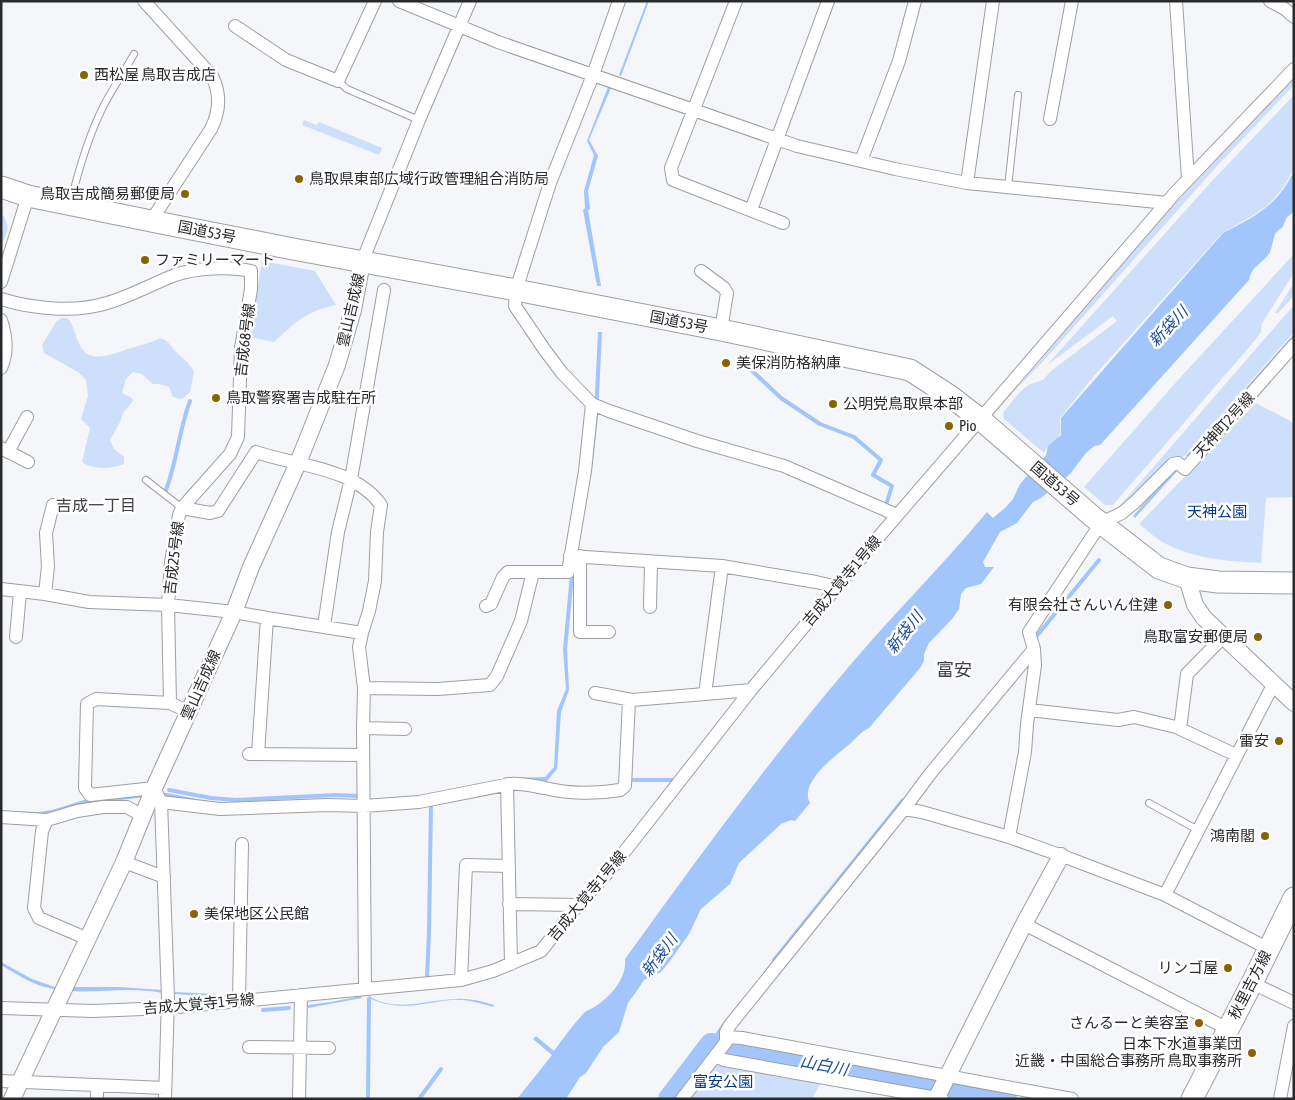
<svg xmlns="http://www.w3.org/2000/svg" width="1295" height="1100" font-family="'Asap Condensed','Noto Sans JP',sans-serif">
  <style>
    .green { fill: #cedffb }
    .water { fill: #a2c5fc }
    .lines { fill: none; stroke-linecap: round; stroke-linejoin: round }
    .stream { stroke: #a2c5fc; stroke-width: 4 }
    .river { stroke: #a2c5fc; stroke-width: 22 }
    .service-casing { stroke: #9e9fa2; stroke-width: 8 }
    .minor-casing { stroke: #9e9fa2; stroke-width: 14 }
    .tertiary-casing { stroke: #9e9fa2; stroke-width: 18 }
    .primary-casing { stroke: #9e9fa2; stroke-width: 23 }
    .trunk-casing { stroke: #9e9fa2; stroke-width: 23 }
    .service { stroke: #fff; stroke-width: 6 }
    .minor { stroke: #fff; stroke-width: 12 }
    .tertiary { stroke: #fff; stroke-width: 16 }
    .primary { stroke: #fff; stroke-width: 21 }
    .trunk { stroke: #fff; stroke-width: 21 }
    .poi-dot { fill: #8b6203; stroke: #fff; stroke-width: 2 }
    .labels { text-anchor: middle; stroke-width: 5; stroke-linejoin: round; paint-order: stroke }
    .poi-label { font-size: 15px; fill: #292a2b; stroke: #fff; text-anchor: start }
    .street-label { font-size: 15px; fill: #292a2b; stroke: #fff }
    .park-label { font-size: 15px; fill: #053884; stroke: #fff }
    .water-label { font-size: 16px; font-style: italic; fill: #1b4b99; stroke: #fff }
    .neighbourhood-label { font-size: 16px; fill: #3f4143; stroke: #fff }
    .quarter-label { font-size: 18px; fill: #3f4143; stroke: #fff }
  </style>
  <rect width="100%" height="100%" fill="#f4f6f9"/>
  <path class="green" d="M1294 77V85L1217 166 1049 355 1012 394 1164 215Z
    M1294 95V169L1283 188 1267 206 1252 216 1222 233 1094 376 1060 418C1060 424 1062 432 1059 436 1054 444 1049 441 1044 453L1004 419 1003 413 1018 394 1028 385 1043 380 1051 371 1117 321 1113 316 1046 366 1212 181Z
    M304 120 317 125 319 122 382 148 379 155 302 125Z
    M1 213C12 226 7 232 1 246Z
    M1294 254V273L1262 323 1261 332 1257 338 1113 505H1105L1084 487 1178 380Z
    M262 261 315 271 336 305C306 311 296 322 274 342L249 337Z
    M1294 283V296L1278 313H1275Z
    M1294 305V332L1184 457 1173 460 1124 507 1117 509Z
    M61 318H67L70 321C75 330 77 343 83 350 95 364 117 352 131 348 141 345 151 343 160 338 169 340 170 346 176 352 183 358 189 363 194 371L190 392 182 399 173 397 169 387 159 384H153L142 374 133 372 126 379 122 393 132 398 133 401 123 413 120 422 110 440 114 449 124 457V464C112 469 93 470 82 462L90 428 81 419 88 396 86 380 78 372 44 353 42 345 56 322Z
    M1256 403 1294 423V497L1266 498 1261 563C1228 561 1194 559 1164 543 1155 538 1147 530 1139 524Z
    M722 1065 821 1082 812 1099H689L714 1066Z"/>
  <path class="water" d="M647 1H649L621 76 619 75Z
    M608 87 611 88 589 140 598 156 588 191 590 209 588 210 601 286H597L583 210 585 208 584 191 594 155 587 141Z
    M1294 171V212L1287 217 1282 228C1272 232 1274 243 1270 252 1264 263 1252 265 1249 280L1100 445 1094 446 1086 453 1070 474 1041 498 1033 502 1017 523 1000 532 983 562 985 567H994L981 584 966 588 961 594 959 609 952 619 929 643 924 654V661L920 668 869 728C862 731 857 737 851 743 838 754 798 782 810 803L795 821 791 820 781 824 739 863 730 884 701 909 689 934 670 961 661 972 644 980 636 992 628 1003 619 1032 603 1047 586 1073 580 1077 566 1099H517L552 1055 533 1039 536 1036 554 1051C563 1039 572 1026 583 1014 586 1010 592 1009 596 1006 611 996 627 978 625 959 693 865 761 771 836 682 884 623 939 570 987 512L993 518 1006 507 1013 499 1020 484 1046 455 1048 446 1061 435V418L1223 233C1256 216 1277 206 1294 171Z
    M598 332H602L598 415 592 469 580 535 594 414Z
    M1294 334V339L1189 458 1186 456Z
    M1176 467 1179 469 1135 518 1133 516Z
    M570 575H574L567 649 569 690 561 712 557 769 547 781 500 783 406 802 231 807 210 806 167 797H147L86 804 38 816 1 815V811L39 812 52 810 84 800 143 793H167L217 803 301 802 335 799 361 800 407 798 512 778 545 777 554 767 557 711 566 689 563 649Z
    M1 962 32 979 55 987H118L163 990 162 993C126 985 89 996 54 989 34 986 18 975 1 965Z
    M175 992 216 994 215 997 175 994Z
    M361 996 362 998 308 1008V1005L331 1002Z
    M369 996C396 1013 426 1000 455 999 468 998 481 1001 494 1005L493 1007C479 1003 466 999 451 1000 420 1003 403 1012 371 999L368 997Z"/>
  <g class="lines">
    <path class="stream" d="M743 362 781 398 820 424 854 437 881 460 873 475 892 486 887 502
      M166 490C177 461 179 430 190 401
      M1035 638 1099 560
      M629 780H674
      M169 790 211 798 236 800 336 795 359 796
      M774 960 903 800
      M427 978 429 933 431 803
      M263 1010 289 1008
      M711 1044 725 1023
      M368 1099 369 999
      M419 1099 441 1069"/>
    <path class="river" d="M669 1099 711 1044 751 1049 755 1052 853 1071H865L939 1087 1006 1099"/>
    <g class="service-casing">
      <path id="service" d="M338 81 347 89 419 120
        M1008 187 1018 95
        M71 201C79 168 88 137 103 107 112 89 124 72 134 54
        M146 480 182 508
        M1149 803 1198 830"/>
    </g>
    <g class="minor-casing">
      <path id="minor" d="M144 1 212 76C221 94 220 111 211 129L151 221
        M399 1 498 42 797 146 895 169 967 183 1167 203
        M619 1 593 75 550 183 516 290 515 306 544 349 562 373 592 404 609 411 697 441 784 466 897 515
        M736 1 671 168 673 180 783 223
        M1176 1 1188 179
        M1270 1 1285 9 1294 17
        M235 26 286 60 338 81 375 1
        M1050 119 1072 1
        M861 161 899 61 915 1
        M967 183 993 1
        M751 210 828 1
        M362 262 419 120 470 1
        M701 271 724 288 727 293 721 330
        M1 282 28 196
        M1 299C33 309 75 313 107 303 131 296 152 284 175 275 195 268 230 266 251 271V289L241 348 238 437 230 454 182 508
        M1 320C6 335 8 353 1 368
        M1 448 28 462
        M8 452 27 417
        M570 556 722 566 705 694 751 690
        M580 556V632H609
        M722 566 816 582 829 585 834 590
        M1 589 45 594 89 602 168 605 234 612 267 618 362 633
        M45 594 48 566 46 533 53 505
        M486 606 491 604 503 577 508 572H568L585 471 592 404
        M650 607 651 562
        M324 626 338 532 351 479 384 290
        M16 637 20 592
        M364 688 438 689 490 685 497 676 521 621 533 572
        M595 693 632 700 705 694
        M1029 710 1118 720 1134 717 1176 727 1236 755
        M189 712 170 703 168 605 171 562 179 515 182 508 210 513 218 511 256 452C296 466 354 467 381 505L377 532 375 581 369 611 362 633 359 647 364 688 363 728 365 989
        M363 728 405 729
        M1180 729 1187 674 1224 636
        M249 754 363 755
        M258 754 267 618
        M507 784 511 964
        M161 802 220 809 327 805 364 806 419 802 510 784C523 783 533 786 545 788 568 794 597 794 620 790L625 786 629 700
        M904 809 922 812 1009 837 1068 858 1165 895 1269 949
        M1 817 47 820 77 811 103 807H127L143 816
        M47 820 42 831 34 908 39 918 88 939
        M1009 837 1025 752 1027 724 1035 665 1034 649 1029 632 1101 523 1122 513 1135 502 1173 464 1178 463 1185 469 1294 345
        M124 862 164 877
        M1165 895 1274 683
        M509 904 578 905
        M1024 924 1228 1029
        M461 980 466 865 508 866
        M1252 983 1294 1003
        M239 1000 242 844
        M1 1008 93 1011 167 1008 461 980 493 971 541 951 578 905 611 869 751 690 882 533 1175 193 1294 69
        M727 1037 742 1038 1072 1099
        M249 1047 329 1048
        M715 1056 724 1060 942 1099
        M1 1081 165 1088
        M97 1099V1085
        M165 1099 168 998 161 802 154 788 90 795 85 788 87 704 96 699 170 703
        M299 1099 301 995
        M682 1099 726 1042V1032L730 1025 904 809 930 774 1034 649
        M1280 1099 1294 1026"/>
    </g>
    <g class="tertiary-casing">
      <path id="tertiary" d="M1187 578 1195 605 1204 618 1294 703
        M12 1099 124 862 154 788 234 612 251 567 298 463 337 365 353 310 362 262
        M936 1099 1024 924 1061 856"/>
    </g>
    <g class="primary-casing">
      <path id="primary" d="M1192 1099 1252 983 1294 898"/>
    </g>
    <g class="trunk-casing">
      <path id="trunk" d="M1 187 28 196 151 221 293 249 516 290 721 330 910 370 950 396 980 419 1093 517 1159 568 1187 578 1218 582 1294 583"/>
    </g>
    <use href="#service" class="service"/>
    <use href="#minor" class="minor"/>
    <use href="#tertiary" class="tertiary"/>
    <use href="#primary" class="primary"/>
    <use href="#trunk" class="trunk"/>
  </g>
  <g class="poi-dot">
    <circle cx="84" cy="75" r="5"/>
    <circle cx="299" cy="179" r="5"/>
    <circle cx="185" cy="194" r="5"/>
    <circle cx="145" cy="260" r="5"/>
    <circle cx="726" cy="363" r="5"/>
    <circle cx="216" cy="398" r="5"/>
    <circle cx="833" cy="404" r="5"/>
    <circle cx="949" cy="426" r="5"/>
    <circle cx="1168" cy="605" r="5"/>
    <circle cx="1258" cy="637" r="5"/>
    <circle cx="1279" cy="741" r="5"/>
    <circle cx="1265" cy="836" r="5"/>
    <circle cx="194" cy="914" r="5"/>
    <circle cx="1228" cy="968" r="5"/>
    <circle cx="1199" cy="1023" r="5"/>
    <circle cx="1252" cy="1053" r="5"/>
  </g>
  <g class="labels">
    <g class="poi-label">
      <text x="94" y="80">西松屋 鳥取吉成店</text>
      <text x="309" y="184">鳥取県東部広域行政管理組合消防局</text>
      <text x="175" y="199" text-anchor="end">鳥取吉成簡易郵便局</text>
      <text x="155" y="265">ファミリーマート</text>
      <text x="736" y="368">美保消防格納庫</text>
      <text x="226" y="403">鳥取警察署吉成駐在所</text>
      <text x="843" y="409">公明党鳥取県本部</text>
      <text x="959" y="431">Pio</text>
      <text x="1158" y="610" text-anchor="end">有限会社さんいん住建</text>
      <text x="1248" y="642" text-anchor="end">鳥取富安郵便局</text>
      <text x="1269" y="746" text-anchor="end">雷安</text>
      <text x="1255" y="841" text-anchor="end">鴻南閣</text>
      <text x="204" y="919">美保地区公民館</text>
      <text x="1218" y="973" text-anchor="end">リンゴ屋</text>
      <text x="1189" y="1028" text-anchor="end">さんるーと美容室</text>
      <text x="1242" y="1049" text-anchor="end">日本下水道事業団<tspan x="1242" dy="17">近畿・中国総合事務所 鳥取事務所</tspan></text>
    </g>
    <g class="street-label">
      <text transform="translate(207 232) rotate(11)" y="5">国道53号</text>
      <text transform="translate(351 310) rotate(-77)" y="5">雲山吉成線</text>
      <text transform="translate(679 322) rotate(11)" y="5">国道53号</text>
      <text transform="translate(245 340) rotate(-83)" y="5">吉成68号線</text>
      <text transform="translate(1224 425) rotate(-48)" y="5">天神町2号線</text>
      <text transform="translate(1055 484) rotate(41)" y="5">国道53号</text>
      <text transform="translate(174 558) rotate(-83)" y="5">吉成25号線</text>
      <text transform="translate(842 581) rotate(-50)" y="5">吉成大覚寺1号線</text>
      <text transform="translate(201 685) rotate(-66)" y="5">雲山吉成線</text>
      <text transform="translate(587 896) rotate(-50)" y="5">吉成大覚寺1号線</text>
      <text transform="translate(1250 985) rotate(-63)" y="5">秋里吉方線</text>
      <text transform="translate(199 1004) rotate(-5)" y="5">吉成大覚寺1号線</text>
    </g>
    <g class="park-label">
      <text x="1217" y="517">天神公園</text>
      <text x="723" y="1087">富安公園</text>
    </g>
    <g class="water-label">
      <text transform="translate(1168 326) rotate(-46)" y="6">新袋川</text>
      <text transform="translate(904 632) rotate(-52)" y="6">新袋川</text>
      <text transform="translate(659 955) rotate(-53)" y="6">新袋川</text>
      <text transform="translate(824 1065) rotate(11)" y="6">山白川</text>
    </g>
    <g class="neighbourhood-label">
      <text x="96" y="511">吉成一丁目</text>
    </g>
    <g class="quarter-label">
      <text x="954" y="676">富安</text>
    </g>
  </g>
  <rect width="1295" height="1100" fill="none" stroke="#292a2b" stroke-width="5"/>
</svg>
